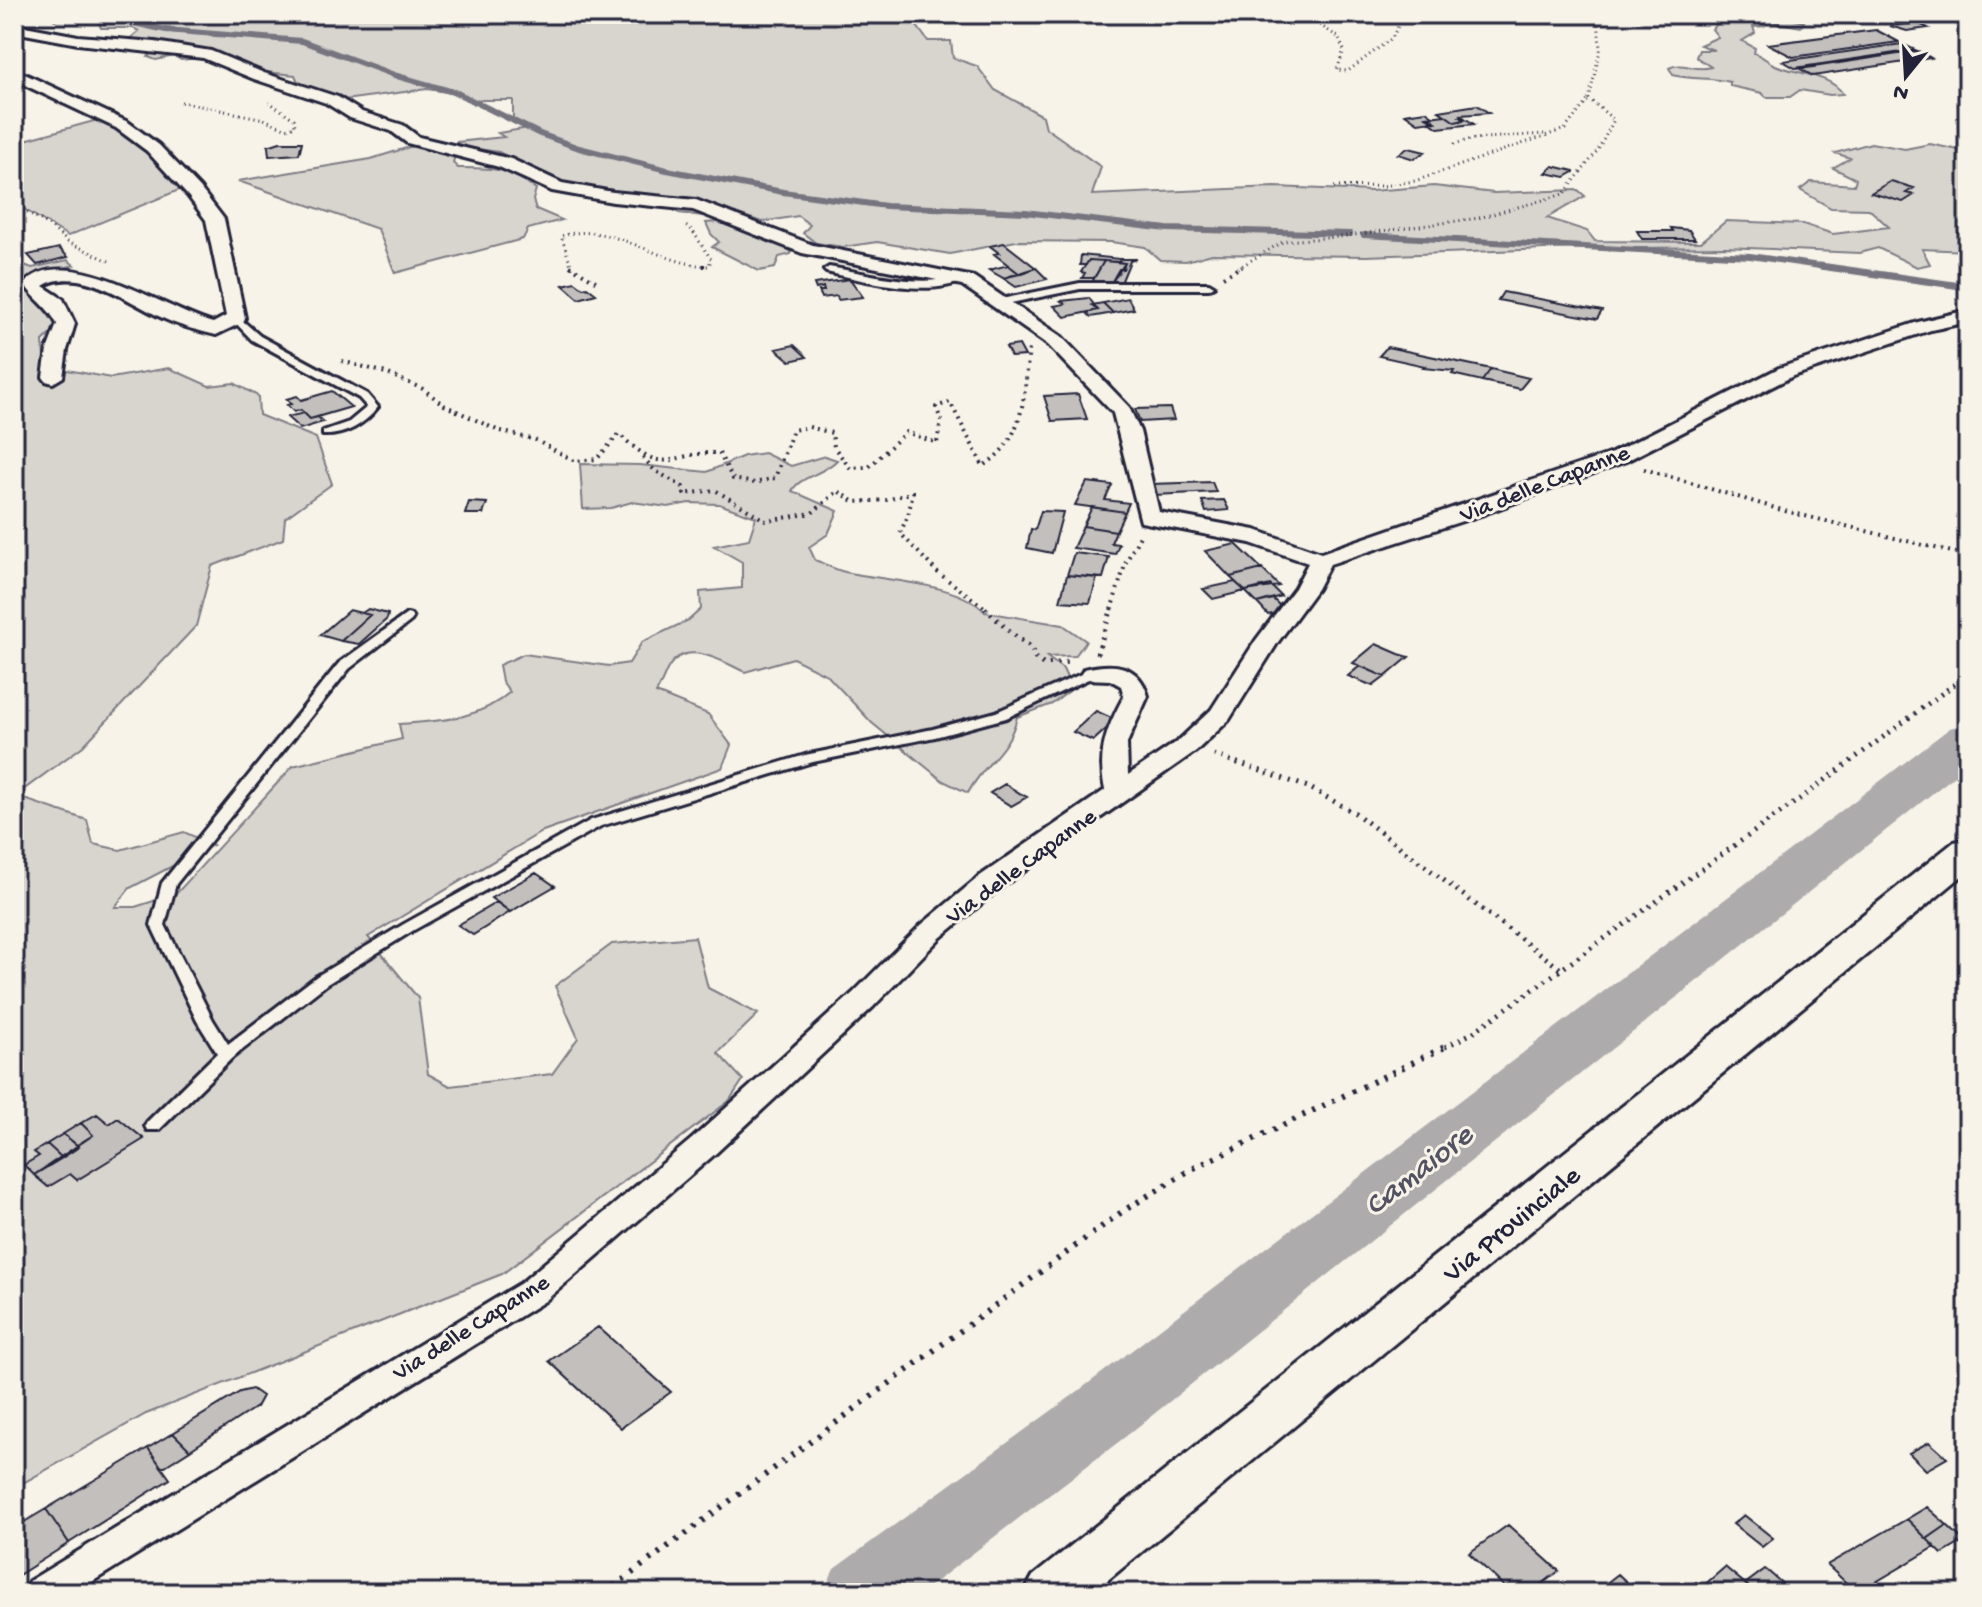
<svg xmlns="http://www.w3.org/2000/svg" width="1982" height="1607" font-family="'Gochi Hand',sans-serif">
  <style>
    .green { fill: #d8d5cf; stroke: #7d7c85; stroke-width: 2 }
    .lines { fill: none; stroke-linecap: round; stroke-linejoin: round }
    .stream-far1 { stroke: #76747f; stroke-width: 6 }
    .stream { stroke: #76747f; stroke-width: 7 }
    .river { fill: #aeabad; fill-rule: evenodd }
    .building { fill: #c2bfbd; stroke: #22223b; stroke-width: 2 }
    .service-casing { stroke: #22223b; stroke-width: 6 }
    .minor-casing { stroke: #22223b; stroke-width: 6 }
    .secondary-casing { stroke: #22223b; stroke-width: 6 }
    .path-far3 { stroke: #22223b; stroke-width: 3; stroke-dasharray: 1 4; stroke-linecap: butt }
    .path-far2 { stroke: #22223b; stroke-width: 4; stroke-dasharray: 2 5; stroke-linecap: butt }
    .path-far1 { stroke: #22223b; stroke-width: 5; stroke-dasharray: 2 6; stroke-linecap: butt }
    .path { stroke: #22223b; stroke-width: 6; stroke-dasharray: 3 8; stroke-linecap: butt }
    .service { fill: #f7f3e8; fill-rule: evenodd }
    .minor { fill: #f7f3e8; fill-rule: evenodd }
    .secondary { fill: #f7f3e8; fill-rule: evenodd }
    .labels { text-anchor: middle; stroke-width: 6; stroke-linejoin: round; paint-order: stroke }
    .street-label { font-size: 24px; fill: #22223b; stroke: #f7f3e8 }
    .near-street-label { font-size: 28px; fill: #22223b; stroke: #f7f3e8 }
    .near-water-label { font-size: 32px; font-style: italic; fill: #535263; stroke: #f7f3e8 }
  </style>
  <rect width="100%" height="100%" fill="#f7f3e8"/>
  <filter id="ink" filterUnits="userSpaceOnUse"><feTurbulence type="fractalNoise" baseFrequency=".0125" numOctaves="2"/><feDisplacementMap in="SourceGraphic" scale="16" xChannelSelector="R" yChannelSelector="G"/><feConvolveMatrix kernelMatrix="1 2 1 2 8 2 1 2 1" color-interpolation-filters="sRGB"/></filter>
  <g filter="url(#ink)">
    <path class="green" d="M47 14H908L928 41H951L953 58 977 66 995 90 1043 116 1046 128 1101 167 1092 195 1275 187 1371 191 1434 186 1494 193 1578 190 1585 196 1547 218 1587 231 1595 241 1701 242 1726 221 1803 224 1833 234 1889 227 1869 209 1831 208 1800 190 1811 182 1854 185 1856 179 1833 168 1850 158 1835 153 1871 143 1905 149 1930 144 1968 152V251L1922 249 1930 264 1917 267 1878 248 1859 253 1725 247 1545 249 1367 256 1212 254 1186 261 1160 260 1145 247 1111 242 1016 241 950 254 877 242 843 247 816 243 803 233 810 225 798 216 762 222 723 209 703 216 679 213 646 195 555 182 499 152 456 146 457 142 504 137 498 133 529 128 513 123V100H469L466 95 427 89 344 100 299 84 295 75 266 72 222 55 181 60 174 56 156 60 148 57 159 45 127 41 139 31 133 28H101L97 18 55 20Z
      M1698 14H1773L1804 22 1801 27 1762 20 1764 26 1753 27 1755 33 1742 41 1755 48 1754 53C1762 56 1765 59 1771 63 1791 74 1830 73 1843 94L1830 95 1800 90 1790 97H1766L1762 93 1730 86V82C1711 77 1693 80 1673 75L1669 68C1682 61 1696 72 1711 67L1696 57 1699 50H1714L1700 45 1718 37 1712 29 1721 19Z
      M101 119 121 129 184 188 68 236 14 203V143Z
      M419 144 455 154 453 163 458 168C494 168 507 167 536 189L533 200 536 209 562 220 528 229 523 239 395 273 378 229 238 181 371 159Z
      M741 220 792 248 791 254 779 257 775 268 759 271 712 247 719 242 711 234 706 223Z
      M68 260 74 265 31 278 60 325 43 341 44 358 51 367 111 378 169 368 209 386 234 383 258 396 259 415 316 438 332 484 285 518 283 539 212 566 196 626 83 746 15 796 87 820 93 844 120 850 184 832 213 845 130 888 115 907H135L176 894 293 766 402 739 399 724C439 721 479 720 510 692L502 681 499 665 524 654 609 666 629 663 642 642 689 620 701 609 700 592 742 588V562L714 546 749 539 756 517 719 504 689 503 668 507 632 502 611 508 583 509 580 464 640 465 707 472 744 456 764 453 791 466 825 456 837 460C823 475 800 476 792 491L838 511 828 534 809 547 815 560C825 564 835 570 845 572 884 581 958 582 985 612L1063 625 1086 641 1075 656 1047 657 1063 669 1072 689 1052 704 1017 717C1008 754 985 761 968 793L943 781 872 723 827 675 793 658 745 672C721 661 684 637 667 670 663 678 661 685 656 693L708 714 731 745 722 768 543 831 368 937 418 998 428 1074 450 1086 552 1074 578 1038 555 986 612 944 695 937 708 988 758 1014 718 1053 743 1080 729 1101 502 1274 146 1414 14 1488V261L32 268Z"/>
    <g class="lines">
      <path class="stream-far1" d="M92 14 166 30 302 41 397 76 457 93 540 134 579 148 667 170 783 192 886 206 1025 212 1167 229 1350 234
        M1364 235 1750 256 1834 268"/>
      <path class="stream" d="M1820 266 1968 287"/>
      <path class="river" d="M1968 723V765L1125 1437 921 1593H823L834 1569 1073 1395 1950 728Z"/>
    </g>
    <path class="building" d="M1917 23 1928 28 1907 31 1890 26Z
      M1876 30 1899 42 1793 57 1768 44Z
      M1902 44 1915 50 1795 68 1783 61Z
      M1918 51 1931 58 1813 76 1800 69Z
      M1477 105 1489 113 1461 115 1464 120 1455 122 1439 111Z
      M1426 111 1433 116 1426 117 1433 121 1418 123 1405 114Z
      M1445 115 1455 122 1464 120 1460 117H1463L1474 124 1438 128 1431 123 1436 122 1429 117Z
      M280 142H302L299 154 269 156 268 146Z
      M1408 148 1417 150 1425 152 1414 159 1398 154Z
      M1553 166 1574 171V172L1565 177 1546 173Z
      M1891 181 1914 188 1906 193 1914 195 1903 202 1871 193Z
      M1671 228 1689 230 1695 239H1642L1637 231H1673Z
      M1004 243 1036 268 1020 274 994 254 999 253 990 246Z
      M59 248 68 257 37 265 28 255Z
      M1081 255 1120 259 1119 262 1089 260 1086 265H1080Z
      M1120 259H1136L1130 261 1121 283H1111L1119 269H1123L1125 263 1119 262Z
      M1089 260 1104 261 1094 278H1082L1085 273 1081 272Z
      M1104 261 1125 263 1111 283 1092 282Z
      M1008 265 1020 274 1003 278 989 270Z
      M1036 268 1047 279 1016 287 1003 278Z
      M850 279 863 297 838 300 837 296 822 298 819 291H824L823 287 816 289 814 284Z
      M575 282 583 288 587 287 596 294 579 299 563 285Z
      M1503 292 1602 311 1597 319 1498 300Z
      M1089 298 1098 310 1065 317 1054 306 1065 304 1061 301Z
      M1128 298 1134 309 1113 313 1103 303Z
      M1103 303 1113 313 1091 317 1087 313 1098 310 1092 305Z
      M794 345 807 357 790 361 776 349Z
      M1019 345 1025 356 1011 357 1006 347Z
      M1387 347 1392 348 1491 369 1482 381 1452 374 1454 371 1423 368 1425 366 1379 356Z
      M1491 369 1529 378 1520 389 1482 381Z
      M332 391 351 407 310 419 301 410 294 412 287 405 291 404 286 399 297 396 301 400Z
      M1078 394 1087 419 1052 421 1044 396Z
      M1170 408 1174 420 1140 422 1135 409Z
      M304 413 310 419 318 417 323 422 300 429 287 417Z
      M1087 482 1112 485 1105 500 1129 503 1125 512 1075 505Z
      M1212 482 1216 492 1154 495 1151 484Z
      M1224 500 1229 510 1206 512 1202 501Z
      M469 502 487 503 483 514H465Z
      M1092 507 1125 512 1116 531 1083 526Z
      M1041 511 1063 512 1052 553 1027 548 1031 529 1035 530Z
      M1083 526 1116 531 1111 543 1119 544 1115 554 1073 548Z
      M1236 544 1262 569 1230 577 1205 551Z
      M1074 553 1109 557 1103 578 1067 575Z
      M1262 569 1279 586 1245 591 1230 577Z
      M1067 575 1097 578 1090 603 1060 601Z
      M1235 582 1245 591 1213 599 1203 589Z
      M1270 585 1281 596 1257 603 1245 591Z
      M1273 599 1285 611 1268 615 1257 603Z
      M368 609 388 614 387 619 359 644 341 641 370 615 362 613Z
      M349 610 370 615 341 641 320 635Z
      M1376 644 1399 654 1409 657 1385 677 1353 663Z
      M1360 666 1385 677 1373 686 1348 676Z
      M1096 711 1116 720 1093 741 1073 732Z
      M1005 784 1023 795 1027 797 1011 806 990 793Z
      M536 873 555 886 510 912 491 898Z
      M497 902 510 912 473 935 458 925Z
      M97 1114 109 1124 118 1118 144 1139 77 1180 70 1174 48 1187 34 1175 93 1135 81 1123Z
      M81 1123 93 1135 77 1145 63 1134Z
      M63 1134 79 1147 62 1158 47 1144Z
      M47 1144 62 1158 34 1175 24 1165 39 1156 34 1152Z
      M598 1327 671 1392 621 1428 549 1361Z
      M252 1389 262 1396 256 1407 190 1450 173 1433 240 1392Z
      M173 1433 190 1450 162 1468 148 1448Z
      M1929 1442 1947 1458 1926 1470 1909 1453Z
      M148 1448 170 1479 69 1543 46 1509Z
      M1927 1507 1947 1525 1927 1539 1907 1519Z
      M46 1509 69 1543 14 1578V1528Z
      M1744 1515 1773 1538 1762 1547 1733 1524Z
      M1907 1519 1935 1547 1857 1593 1827 1565Z
      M1508 1525 1559 1571 1530 1593H1511L1469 1553Z
      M1947 1525 1964 1541 1942 1554 1927 1539Z
      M1725 1567 1756 1593H1681L1696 1582 1702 1587Z
      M1765 1569 1769 1572 1793 1593H1756L1745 1584Z
      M1618 1574 1634 1589 1629 1593H1613L1604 1585Z"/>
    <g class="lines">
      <g class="service-casing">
        <path id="service" d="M829 267C872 274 916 288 960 276L965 279C932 299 862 280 826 272L824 270Z
          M1080 283H1209L1214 286 1209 289H1080L1001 305 996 302 1001 299Z
          M236 315 260 336 367 394 378 407C365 424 345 436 323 435V431L349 422 367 407 359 398 252 340 231 318Z
          M407 614 411 615 413 618 411 621 349 669 176 884 165 925 213 1020 228 1044 317 976 404 924 591 820 805 755 933 729 996 712 1088 671 1093 670 1099 674 1006 718 935 737 813 762 601 826 414 930 327 984 232 1058 159 1130H147L145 1126 147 1122 217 1053 197 1021 151 925 162 883 339 663Z"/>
      </g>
      <g class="minor-casing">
        <path id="minor" d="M14 24 78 36 155 42 211 51 264 73 338 97 362 112 403 125 419 137 511 159 562 183 613 192 696 200 813 245 974 277 1062 337 1129 407 1140 431 1159 512 1255 530 1321 553 1612 453 1779 368 1918 322 1968 310V322L1931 330 1793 376 1626 461 1481 515 1330 564 1317 589 1278 642 1229 720 1196 751 1000 888 940 938 873 1007 715 1154 545 1301 74 1593H23L29 1581 521 1283 693 1138 853 993 920 926 980 876 1105 790C1097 753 1106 729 1124 696L1121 686 1110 680 1084 679 1081 674 1084 669C1114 662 1139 664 1148 696L1127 743 1128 775 1178 741 1211 710 1256 640 1295 588 1308 563 1250 543 1141 522 1113 413 1048 345 962 285 802 253 693 210 613 202 552 191 499 167 407 143 391 131 350 118 326 103 254 79 203 58 78 44 14 32Z
          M14 69 128 122 159 145 200 188 224 219 245 318 243 322 216 335C200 331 183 327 167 320 133 306 81 263 43 286L63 299 75 324 67 350 63 377 53 383 46 381 43 377 47 350 57 324C48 306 35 300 24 284 63 239 167 311 213 323L226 316 206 220 188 196 147 151 116 128 14 80Z"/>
      </g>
      <g class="secondary-casing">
        <path id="secondary" d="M1968 839V871L1092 1593H1024L1033 1576 1954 842Z"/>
      </g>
      <path class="path-far3" d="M901 14 948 21 977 15
        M977 14H997
        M1303 14 1338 37 1344 50 1337 70 1348 71 1392 38 1404 14
        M181 102 264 119 287 129 295 126 294 119 269 102
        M1454 144 1472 139 1544 134
        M1334 187 1383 186 1415 181 1565 129 1589 99
        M14 205 46 223 68 242 109 261
        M572 268 561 236C612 220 658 265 709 266L711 259 692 230 684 225
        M1238 268 1284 241 1339 237 1479 218 1564 194 1598 150 1614 120 1589 99 1600 50 1598 14"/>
      <path class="path-far2" d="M570 266 597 282
        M703 266H709
        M1223 277 1242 266
        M342 361 386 373 423 389 444 405 497 430 535 440 575 461 597 459 619 434C669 481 666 451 719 453L733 479 755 483 775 478 793 430 809 427 832 433 834 447 850 468 869 467 906 432 937 443 941 420 936 407 950 402 983 466C1026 439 1024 394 1029 348
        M643 457 654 470 683 487 684 494 715 490 766 521 812 513 838 491 855 502 887 500 913 492 908 516 900 533 937 572 988 610
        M1644 469 1785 511 1968 556
        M1111 610 1126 562 1140 536"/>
      <path class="path-far1" d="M985 608 1011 633 1031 647 1035 658 1043 664 1070 662
        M1097 654 1112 608
        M1214 755 1308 787 1355 813 1562 970
        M1445 1047 1472 1033 1804 796 1968 674"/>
      <path class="path" d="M605 1593 1123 1211 1190 1170 1449 1045"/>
      <use href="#service" class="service"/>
      <use href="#minor" class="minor"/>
      <use href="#secondary" class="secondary"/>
    </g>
  </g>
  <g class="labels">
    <g class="street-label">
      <text transform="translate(1544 482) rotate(-21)" y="8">Via delle Capanne</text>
      <text transform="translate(1020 865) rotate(-36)" y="8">Via delle Capanne</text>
      <text transform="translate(470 1326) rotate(-32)" y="8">Via delle Capanne</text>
    </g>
    <g class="near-street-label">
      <text transform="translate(1510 1222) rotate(-39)" y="10">Via Provinciale</text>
    </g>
    <g class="near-water-label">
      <text transform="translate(1417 1168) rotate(-38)" y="11">Camaiore</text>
    </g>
  </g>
  <rect width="1982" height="1607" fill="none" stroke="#f7f3e8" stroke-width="48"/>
  <rect x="24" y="24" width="1934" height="1559" fill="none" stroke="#22223b" stroke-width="3" filter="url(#ink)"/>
  <g transform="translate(1906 76) rotate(198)" stroke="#f7f3e8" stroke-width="6" paint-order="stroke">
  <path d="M0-6L14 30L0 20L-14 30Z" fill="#22223b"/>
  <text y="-12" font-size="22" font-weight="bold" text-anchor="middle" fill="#22223b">N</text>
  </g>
</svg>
